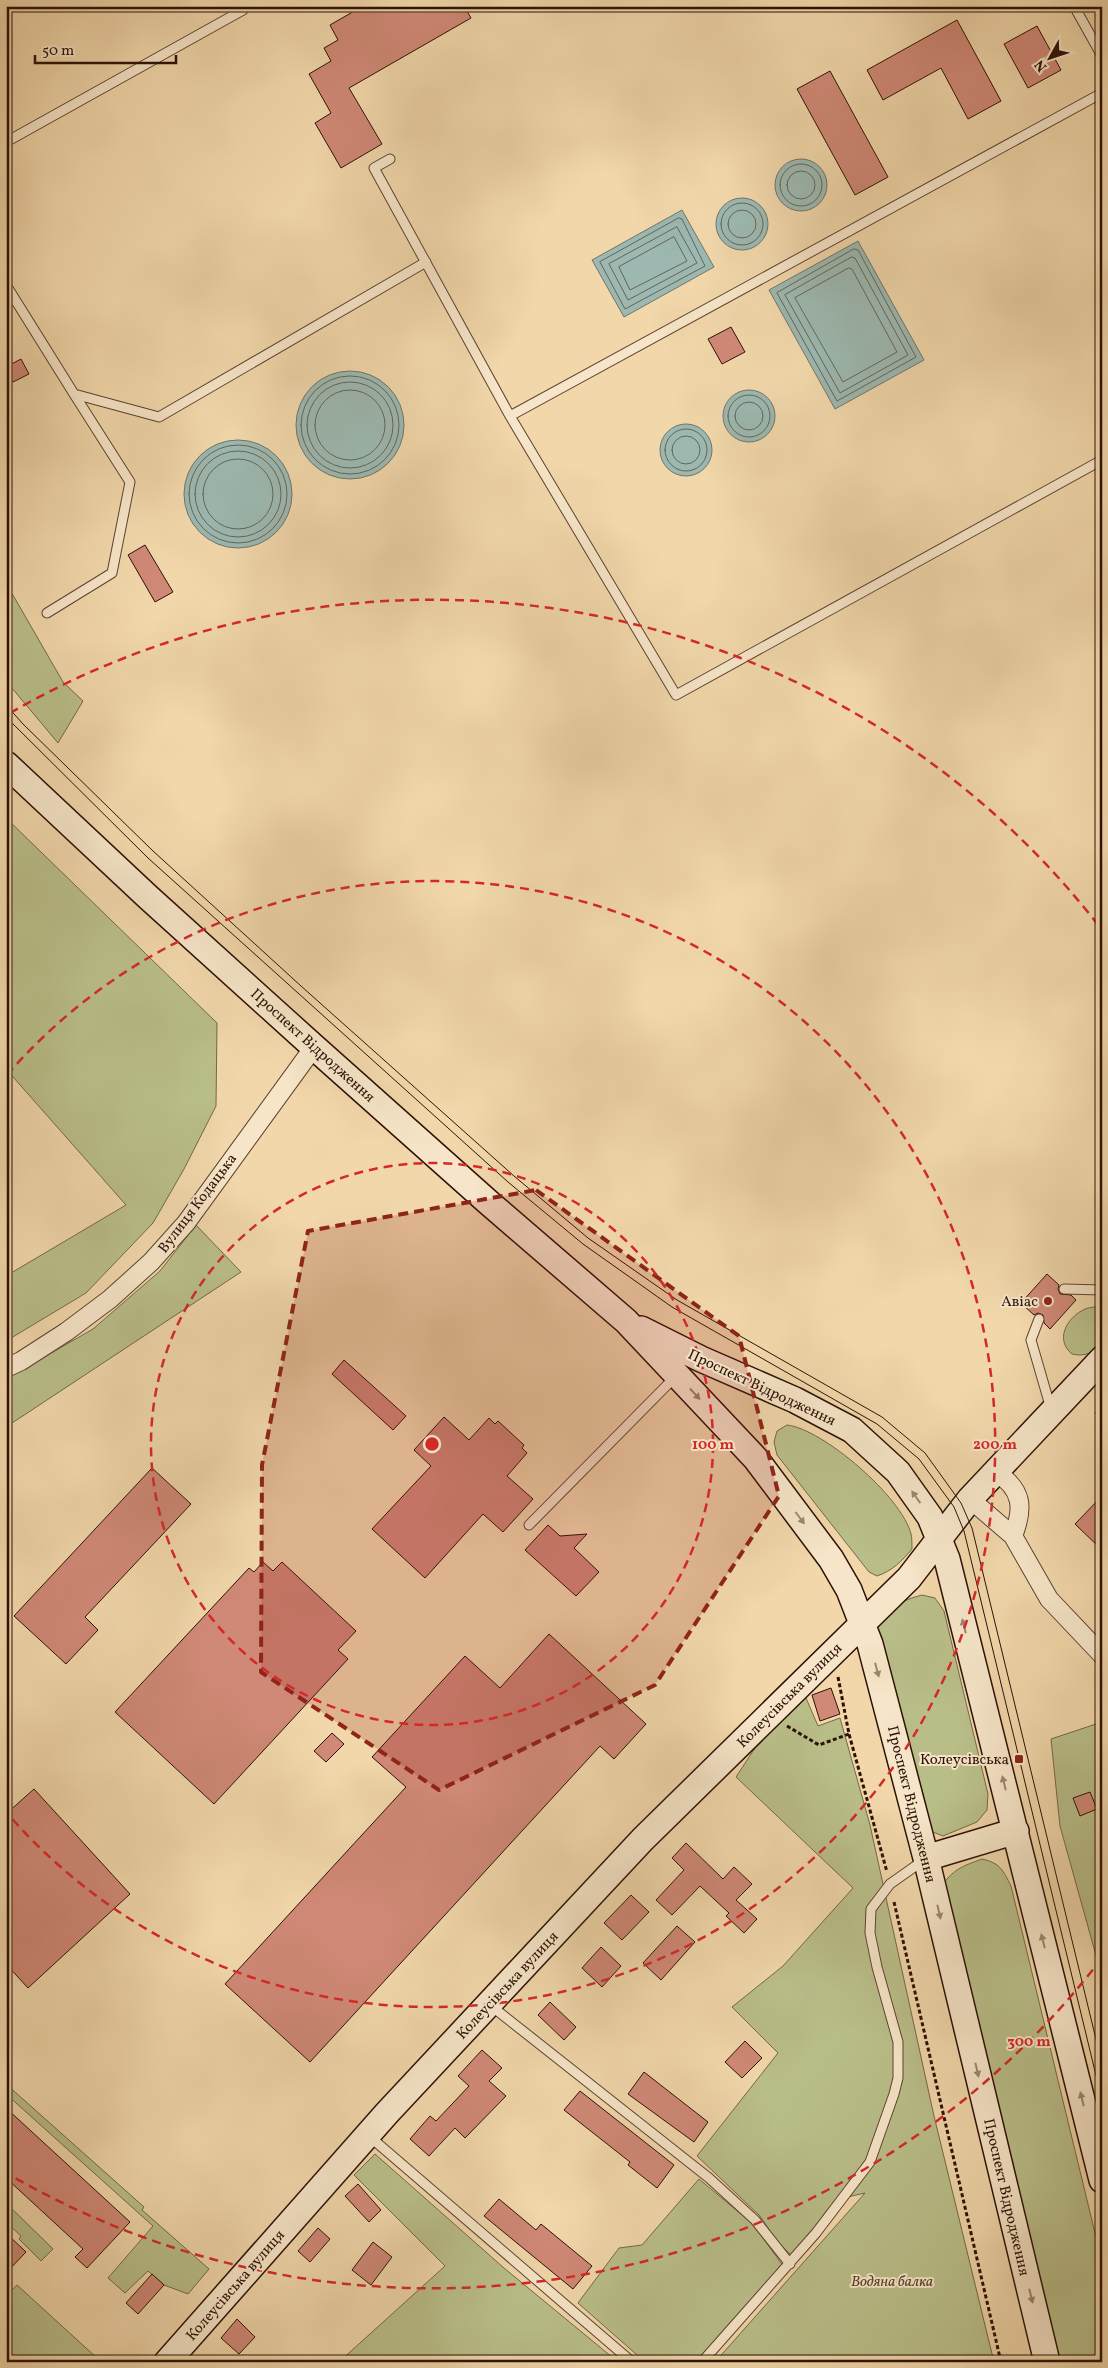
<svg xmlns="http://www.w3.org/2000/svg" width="1108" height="2368" font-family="Vollkorn,serif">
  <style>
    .green { fill: #b9be89; stroke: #736848 }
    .water { fill: #9cb8b0; stroke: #70756c }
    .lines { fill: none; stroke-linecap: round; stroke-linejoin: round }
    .shore { stroke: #64645b; stroke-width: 1 }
    .building { fill: #d08977; stroke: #2d1106 }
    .lane-casing { stroke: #5e422f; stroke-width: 11 }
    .street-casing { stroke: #5e422f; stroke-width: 20 }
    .secondary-casing { stroke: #2d1106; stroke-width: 28 }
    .path { stroke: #2d1106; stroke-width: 3; stroke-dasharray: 4 2.5; stroke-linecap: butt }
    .lane { stroke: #f6e5c8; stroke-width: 9 }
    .street { stroke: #f6e5c8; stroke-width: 18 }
    .secondary { stroke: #f6e5c8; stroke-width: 25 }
    .tram { stroke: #2d1106; stroke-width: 1 }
    .oneway { fill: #9c8671 }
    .marked { fill: #8f2418; fill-opacity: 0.2; stroke: #8f2418; stroke-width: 4; stroke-dasharray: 10 6; stroke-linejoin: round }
    .ring { fill: none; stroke: #d62828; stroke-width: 2.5; stroke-dasharray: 9 6 }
    .poi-dot { fill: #8f2418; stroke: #f6e5c8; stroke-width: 2 }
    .labels { text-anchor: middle; stroke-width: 4; stroke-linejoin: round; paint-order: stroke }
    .street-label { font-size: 15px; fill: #2d1106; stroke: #f6e5c8 }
    .poi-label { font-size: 15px; fill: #2d1106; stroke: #f6e5c8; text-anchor: end }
    .park-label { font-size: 15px; font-style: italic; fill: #57452d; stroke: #f6e5c8 }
    .centre { fill: #d62828; stroke: #f6e5c8; stroke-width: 2.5 }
    .ring-label { font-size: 15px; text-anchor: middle; font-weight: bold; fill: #d62828; stroke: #f6e5c8; stroke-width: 4; stroke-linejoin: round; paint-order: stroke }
  </style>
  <rect width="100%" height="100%" fill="#f1d7aa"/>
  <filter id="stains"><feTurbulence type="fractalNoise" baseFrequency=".004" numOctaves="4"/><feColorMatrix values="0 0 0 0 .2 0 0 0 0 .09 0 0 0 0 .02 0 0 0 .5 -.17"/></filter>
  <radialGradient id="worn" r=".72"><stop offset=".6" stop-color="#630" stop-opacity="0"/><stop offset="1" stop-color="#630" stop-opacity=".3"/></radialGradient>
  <path class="green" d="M6 583 63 682 83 701 58 743 6 681Z
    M6 818 217 1023 216 1106 184 1169 153 1223 86 1293 6 1341V1276L126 1205 6 1069Z
    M196 1225 241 1272 6 1427V1379L93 1329 160 1271Z
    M1102 1306V1343C1092 1353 1086 1357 1072 1354 1055 1340 1066 1319 1083 1310 1088 1307 1096 1307 1102 1306Z
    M787 1425C823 1429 902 1497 911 1534 912 1538 912 1544 912 1549 902 1561 892 1571 877 1576L869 1572 777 1455 774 1442 777 1431Z
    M922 1595 935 1598 944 1611 988 1794 987 1810 977 1822 943 1836 930 1831 877 1631C881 1609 903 1600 922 1595Z
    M806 1698 818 1726 840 1718 870 1825 934 2116 994 2362H715L865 2193 835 2200 792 2256 777 2241 760 2216 697 2156 778 2053 732 2007 783 1966 853 1888 736 1777 772 1722Z
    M1102 1722V1977L1060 1826 1051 1739Z
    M982 1859C1000 1863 1003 1870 1011 1886L1102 2262V2362H1056L941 1888C951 1870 963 1866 982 1859Z
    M6 2084 144 2207 142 2210 209 2269 188 2294 164 2285 148 2271 125 2293 108 2278 153 2226 6 2094Z
    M375 2154 504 2268 618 2362H339L445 2266 354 2175Z
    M699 2179 754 2225 783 2266 696 2362H645L578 2303 619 2248 642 2245Z
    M8 2205 53 2249 41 2261 19 2239 21 2236 6 2222Z
    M17 2285 97 2358 94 2362H6V2296Z"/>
  <path class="water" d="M775 185a26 26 0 1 1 52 0a26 26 0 1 1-52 0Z
    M716 224a26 26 0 1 1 52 0a26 26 0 1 1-52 0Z
    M682 210 714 267 624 317 592 260Z
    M858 241 924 360 835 409 769 290Z
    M296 425a54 54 0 1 1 108 0a54 54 0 1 1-108 0Z
    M723 416a26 26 0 1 1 52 0a26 26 0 1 1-52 0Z
    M660 450a26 26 0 1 1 52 0a26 26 0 1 1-52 0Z
    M184 494a54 54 0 1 1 108 0a54 54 0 1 1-108 0Z"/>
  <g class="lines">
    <path class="shore" d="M780 185a21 21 0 1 1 42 0a21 21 0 1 1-42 0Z
      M787 185a14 14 0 1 1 28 0a14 14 0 1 1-28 0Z
      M721 224a21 21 0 1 1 42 0a21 21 0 1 1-42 0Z
      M728 224a14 14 0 1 1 28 0a14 14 0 1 1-28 0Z
      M679 218 682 219 705 266 625 309 600 262Z
      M677 227 697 263 628 300 609 264Z
      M674 237 687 261 630 290 619 267Z
      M854 249 858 250 916 357 837 401 777 293Z
      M852 257 855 258 908 355 840 393 785 295Z
      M849 268 852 269 897 352 843 382 795 298Z
      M301 425a49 49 0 1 1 98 0a49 49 0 1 1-98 0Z
      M307 425a43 43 0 1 1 86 0a43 43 0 1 1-86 0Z
      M315 425a35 35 0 1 1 70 0a35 35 0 1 1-70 0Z
      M728 416a21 21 0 1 1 42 0a21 21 0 1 1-42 0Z
      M735 416a14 14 0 1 1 28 0a14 14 0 1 1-28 0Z
      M665 450a21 21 0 1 1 42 0a21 21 0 1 1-42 0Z
      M672 450a14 14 0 1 1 28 0a14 14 0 1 1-28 0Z
      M189 494a49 49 0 1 1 98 0a49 49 0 1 1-98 0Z
      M195 494a43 43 0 1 1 86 0a43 43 0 1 1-86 0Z
      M203 494a35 35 0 1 1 70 0a35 35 0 1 1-70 0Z"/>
  </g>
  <path class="building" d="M363 6H464L471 18 349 88 382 144 341 168 315 123 331 113 309 74 331 61 324 48 338 40 330 25Z
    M957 20 1001 101 968 119 941 68 883 100 867 70Z
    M1037 26 1061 70 1028 88 1004 44Z
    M830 71 888 177 855 195 797 89Z
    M731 327 745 352 722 364 708 339Z
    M21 359 29 374 13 382 6 367Z
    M145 545 173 592 155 602 128 555Z
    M1047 1274 1059 1285 1058 1289 1060 1294 1071 1295 1076 1300 1050 1329 1044 1323 1043 1315 1038 1313 1034 1315 1021 1303Z
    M344 1360 406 1416 393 1430 332 1374Z
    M444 1417 469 1440 489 1418 495 1424 498 1421 524 1445 522 1448 527 1453 507 1476 533 1499 503 1532 483 1514 425 1578 372 1529 431 1466 414 1450Z
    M152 1468 191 1504 85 1617 98 1630 66 1664 14 1616Z
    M1102 1496V1550L1075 1524Z
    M548 1525 560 1536 587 1534 574 1548 599 1572 576 1596 525 1550Z
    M263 1562 273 1571 282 1562 356 1631 338 1650 348 1659 214 1804 115 1712 249 1568 254 1572Z
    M549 1634 646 1724 614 1759 600 1746 310 2062 225 1984 406 1787 372 1757 465 1656 500 1688Z
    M831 1688 840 1714 820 1721 812 1695Z
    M332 1733 344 1744 326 1762 314 1751Z
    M34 1789 130 1894 28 1988 6 1964V1814Z
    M1090 1792 1097 1809 1080 1816 1073 1798Z
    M686 1843 723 1879 734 1867 752 1884 736 1900 757 1919 744 1933 726 1916 729 1913 700 1886 672 1915 656 1900 684 1870 672 1858Z
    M631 1895 649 1912 622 1940 604 1923Z
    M677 1926 695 1942 661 1980 643 1963Z
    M601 1947 621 1966 602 1987 582 1968Z
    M550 2002 576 2027 564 2040 538 2015Z
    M745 2041 762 2058 742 2078 725 2062Z
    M482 2050 502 2068 489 2081 506 2096 465 2138 455 2128 429 2156 410 2139 430 2116 436 2121 469 2086 458 2076Z
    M644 2072 708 2122 694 2142 628 2094Z
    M580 2091 674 2165 657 2188 628 2165 630 2162 564 2110Z
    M6 2108 130 2222 87 2268 75 2257 83 2249 6 2178Z
    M358 2184 381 2210 369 2222 345 2196Z
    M499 2199 536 2230 541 2224 592 2266 573 2289 484 2216Z
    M318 2228 330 2239 310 2262 298 2251Z
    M6 2233 26 2252 6 2273Z
    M373 2242 392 2257 371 2285 352 2270Z
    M152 2274 164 2285 138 2314 126 2303Z
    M237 2319 255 2337 239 2354 221 2338Z"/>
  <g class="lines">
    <g class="lane-casing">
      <path id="lane" d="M1074 6 1102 56
        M6 142 243 10
        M390 159 374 168 510 416 676 695 1102 460
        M6 285 74 394
        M510 416 1102 93
        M47 613 112 573 130 482 74 394 159 417 426 262
        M1064 1289 1102 1290
        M1039 1319 1031 1340 1051 1409
        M529 1525 677 1375
        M490 2005 709 2178 755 2220 790 2264
        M369 2136 632 2362
        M702 2362 816 2233 870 2162 894 2094 898 2078V2042L877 1967 870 1933 871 1909 890 1884 924 1860"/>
    </g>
    <g class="street-casing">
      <path id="street" d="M6 1368 21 1361 66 1332 110 1299 151 1262 186 1223 314 1047
        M996 1472C1023 1490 1024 1508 1013 1536L1049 1599 1102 1655
        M970 1499 1013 1536"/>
    </g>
    <g class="secondary-casing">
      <path id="secondary" d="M6 764 148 897 314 1047 488 1202 626 1321 756 1459 831 1559 849 1590 870 1644 926 1858 1047 2362
        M641 1329 701 1359 795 1400 852 1430 898 1472 930 1517 947 1559 1102 2180
        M926 1858 1016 1831
        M167 2362 387 2113 643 1839 909 1578 970 1499 1102 1359"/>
    </g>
    <path class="path" d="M1096 1414 1102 1408
      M838 1677 849 1734 887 1872
      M787 1726 819 1745 849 1734
      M894 1902 1001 2362"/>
    <use href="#lane" class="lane"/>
    <use href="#street" class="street"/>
    <use href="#secondary" class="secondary"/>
    <path class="tram" d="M6 705 23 724 153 851 301 986 514 1176 588 1238 677 1300 882 1417 925 1453 961 1503 972 1528 1102 2064
      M6 717 148 858 508 1182 583 1244 672 1307 877 1424 919 1459 954 1507 964 1531 1102 2100"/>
  </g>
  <defs><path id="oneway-solid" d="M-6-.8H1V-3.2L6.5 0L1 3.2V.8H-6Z" transform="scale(1.25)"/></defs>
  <g class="oneway">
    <use href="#oneway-solid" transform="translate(695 1394) rotate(47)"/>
    <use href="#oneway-solid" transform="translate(916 1497) rotate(-125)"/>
    <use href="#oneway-solid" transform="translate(800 1518) rotate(53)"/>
    <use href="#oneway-solid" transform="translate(964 1626) rotate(-104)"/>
    <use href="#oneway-solid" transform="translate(877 1670) rotate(75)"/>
    <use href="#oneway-solid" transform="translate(1004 1783) rotate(-104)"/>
    <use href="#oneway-solid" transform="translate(939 1912) rotate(77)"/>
    <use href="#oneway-solid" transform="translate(1043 1941) rotate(-104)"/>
    <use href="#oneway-solid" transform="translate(977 2070) rotate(77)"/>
    <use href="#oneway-solid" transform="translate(1082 2099) rotate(-104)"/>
    <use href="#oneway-solid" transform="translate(1031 2296) rotate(76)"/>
  </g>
  <path class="marked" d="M536 1190 739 1336 779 1496 655 1685 439 1790 261 1672 262 1465 308 1231Z"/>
  <g class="ring">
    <circle cx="432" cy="1444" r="281"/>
    <path d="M7 1075A563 563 0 1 1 7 1813"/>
    <path d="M1102 1958A844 844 0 0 1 10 2175M10 713A844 844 0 0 1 1102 930"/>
  </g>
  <g class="poi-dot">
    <circle cx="1048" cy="1301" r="5"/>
    <rect x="1014" y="1754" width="10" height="10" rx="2.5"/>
  </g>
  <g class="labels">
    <g class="street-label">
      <text transform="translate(313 1045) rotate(42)" y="5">Проспект Відродження</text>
      <text transform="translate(197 1203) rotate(-53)" y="5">Вулиця Кодацька</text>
      <text transform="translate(762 1387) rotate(25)" y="5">Проспект Відродження</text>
      <text transform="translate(789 1695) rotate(-45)" y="5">Колеусівська вулиця</text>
      <text transform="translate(912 1804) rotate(76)" y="5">Проспект Відродження</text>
      <text transform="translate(507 1985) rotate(-47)" y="5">Колеусівська вулиця</text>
      <text transform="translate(1007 2197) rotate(77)" y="5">Проспект Відродження</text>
      <text transform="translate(235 2285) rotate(-49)" y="5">Колеусівська вулиця</text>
    </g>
    <g class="poi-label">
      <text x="1038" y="1306">Авіас</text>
      <text x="1009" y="1764">Колеусівська</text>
    </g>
    <g class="park-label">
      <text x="892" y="2286">Водяна балка</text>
    </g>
  </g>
  <circle cx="432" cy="1444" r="8" class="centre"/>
  <g class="ring-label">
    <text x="713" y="1449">100 m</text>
    <text x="995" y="1449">200 m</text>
    <text x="1029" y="2046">300 m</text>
  </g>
  <rect width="1108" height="2368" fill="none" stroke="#f1d7aa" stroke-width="25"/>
  <rect x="8" y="8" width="1093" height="2353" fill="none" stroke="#2d1106" stroke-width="2.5"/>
  <rect x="12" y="12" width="1083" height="2343" fill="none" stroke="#2d1106"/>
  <g transform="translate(1050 58) rotate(230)" stroke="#f6e5c8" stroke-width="4" paint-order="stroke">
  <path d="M0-4L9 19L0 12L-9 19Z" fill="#2d1106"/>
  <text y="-8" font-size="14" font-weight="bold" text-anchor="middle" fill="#2d1106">N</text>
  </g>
  <path d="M35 55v8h141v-8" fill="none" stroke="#2d1106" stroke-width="2.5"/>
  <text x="42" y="55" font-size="15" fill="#2d1106" stroke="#f6e5c8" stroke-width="4" paint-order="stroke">50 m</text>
  <rect width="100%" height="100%" filter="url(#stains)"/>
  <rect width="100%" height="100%" fill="url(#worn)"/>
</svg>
